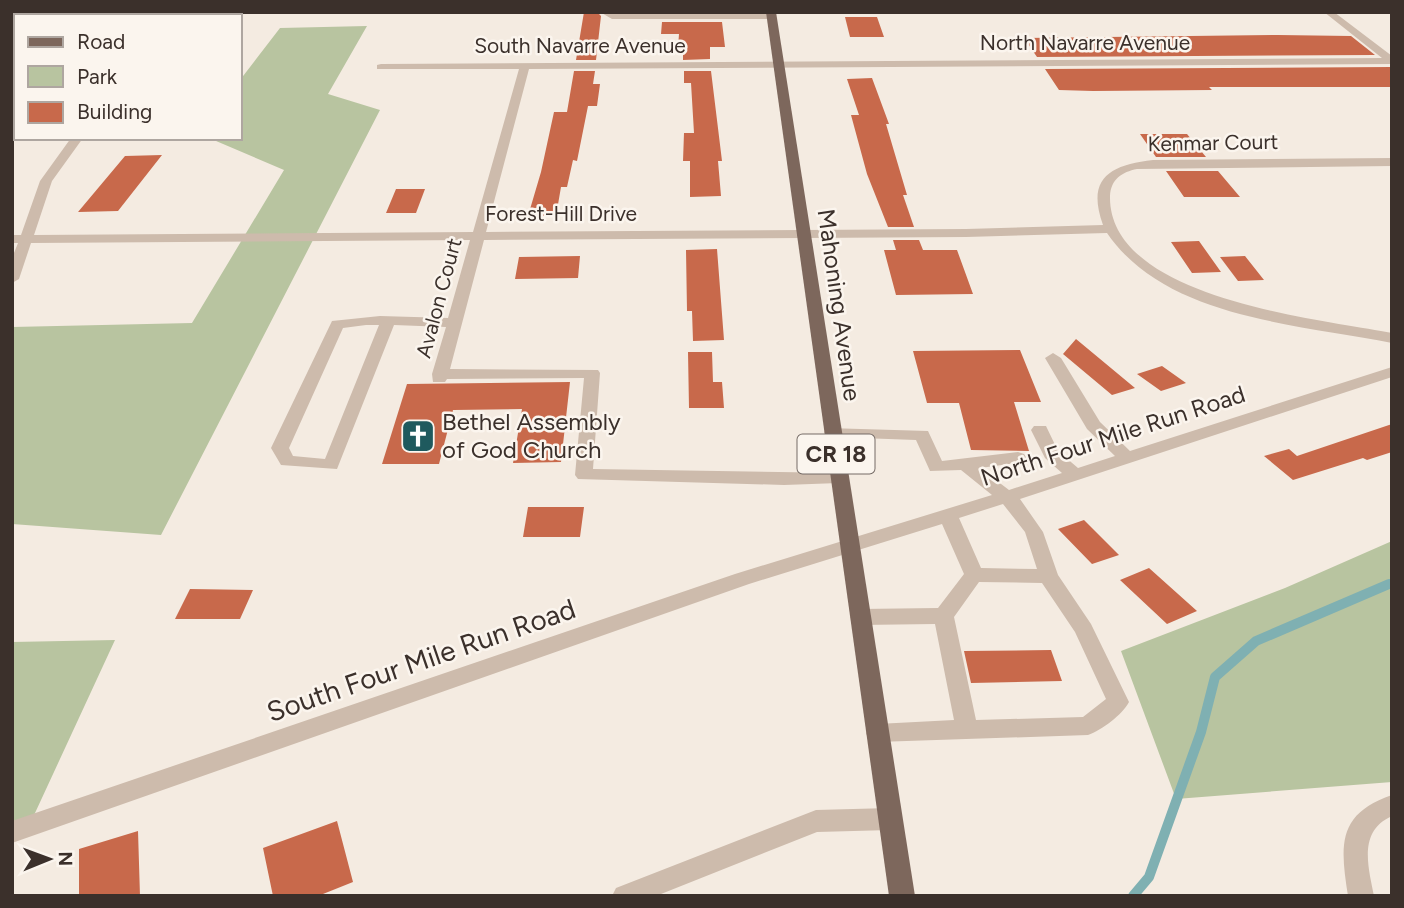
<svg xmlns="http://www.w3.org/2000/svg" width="1404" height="908" font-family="Figtree,sans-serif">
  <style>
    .green { fill: #b8c4a0 }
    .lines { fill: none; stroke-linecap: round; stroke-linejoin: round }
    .stream-far1 { stroke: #7fb0b2; stroke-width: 8 }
    .stream { stroke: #7fb0b2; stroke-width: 10 }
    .building { fill: #c8694b }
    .minor { fill: #cdbbac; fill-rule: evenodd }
    .major { fill: #7d675c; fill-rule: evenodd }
    .labels { text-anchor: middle; stroke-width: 5; stroke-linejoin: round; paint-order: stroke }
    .far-street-label { font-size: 21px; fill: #3b302b; stroke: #fbf5ee }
    .shield { fill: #fbf5ee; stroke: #756b66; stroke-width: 2 }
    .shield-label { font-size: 23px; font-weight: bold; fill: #3b302b }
    .street-label { font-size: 24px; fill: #3b302b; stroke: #fbf5ee }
    .poi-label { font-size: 24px; fill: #3b302b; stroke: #fbf5ee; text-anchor: start }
    .near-street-label { font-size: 28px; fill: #3b302b; stroke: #fbf5ee }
  </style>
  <rect width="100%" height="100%" fill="#f4ebe1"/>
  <path class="green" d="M367 26 328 94 380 110 161 535 12 524V327L192 323 284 170 209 138H240V80L280 28Z
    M1392 541V782L1176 799 1121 651 1285 588Z
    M115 640 29 826 12 832V642Z"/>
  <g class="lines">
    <path class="stream-far1" d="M1385 586 1392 583"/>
    <path class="stream" d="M1133 896 1149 877 1201 732 1215 677 1256 641 1389 584"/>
  </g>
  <path class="building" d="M584 12H597L601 16 596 60H576Z
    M845 17H877L884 37H850Z
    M662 22H722L725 47H710V59L683 60V47H678L679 34H661Z
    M1278 35 1351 36 1375 55 1037 57 1024 38Z
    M1392 67V87H1209L1212 90 1093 91 1059 90 1045 69Z
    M574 71H595L593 84H600L597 106H588L577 161 573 160 567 187H561L556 216H528L541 172 554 112H567Z
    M684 71H711L722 161H718L721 196 690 197V161H683L684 133H694L691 83H684Z
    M872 78 889 124H886L907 195H903L914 227H888L867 174 851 115H859L847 79Z
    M1140 134H1187L1206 157H1156Z
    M162 155 118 211 78 212 125 156Z
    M1166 171H1218L1240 197H1184Z
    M396 189H425L416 213H386Z
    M893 240H919L923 250H957L973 294 896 295 884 250H896Z
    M1199 241 1221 272 1192 273 1171 242Z
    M717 249 724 340 693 341 692 311H687L686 250Z
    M580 256 578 278 515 279 519 257Z
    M1245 256 1264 280 1238 281 1220 257Z
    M1076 339 1135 388 1112 395 1063 354Z
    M1020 350 1041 402H1014L1029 451 971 450 959 403H927L913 351Z
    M688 352H712L713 382H722L724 408H689Z
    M1162 366 1186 383 1161 391 1137 374Z
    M570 382 561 462 513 463 522 409 453 410 439 464H382L407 384Z
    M1392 424V452L1367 460 1363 458 1293 480 1264 456 1289 449 1297 456Z
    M528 507H584L580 537H523Z
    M1084 520 1119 555 1092 564 1058 529Z
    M1149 568 1197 611 1167 624 1120 580Z
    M190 589 253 590 240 619H175Z
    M1051 650 1062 681 971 683 964 651Z
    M337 821 353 882 318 896H273L263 848Z
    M138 831 140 896H79V849Z"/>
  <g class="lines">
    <path class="minor" d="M192 12H202L200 16H190Z
      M600 12 771 13 776 16 771 19H612Z
      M1324 12H1334L1392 56V64L529 69 486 232 966 229 1103 225C1086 178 1110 165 1153 160L1392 158V166L1137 169C1122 172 1111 179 1110 196 1108 299 1320 319 1392 333V343C1299 324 1166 319 1107 233L966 237 484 240 450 369 598 370 600 373 593 469 845 473 848 477 845 481 839 483 784 485 578 479 575 475 584 378 447 379 445 382H433L432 374 446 327 394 325 337 469 281 465 271 448 332 321 380 316 448 318 470 240 31 243 19 279 12 283V258L18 243H12V235H21L40 181 71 138H83L52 181 34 235 473 232 519 69H377V65L381 64 1382 58ZM366 325H379L325 459 293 456 289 448 343 328Z
      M12 66H16V72H12Z
      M1053 353 1061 358 1100 422 1130 451 1392 367V377L1020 499 1043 532 1058 575 1091 624 1129 702C1122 715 1102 730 1088 735L877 742 869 740 866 733 869 726 877 724 954 720 935 624 860 625 853 622 850 617 853 612 860 609 938 608 964 574 942 524 749 584 12 843V821L735 574 992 495 961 470 930 471 916 440 833 437 827 436 824 432 827 428 928 431 942 461 1018 452 1024 454 1027 458 1024 462 980 468 1009 490 1062 473 1045 458 1031 430 1034 426H1046L1058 451 1078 468 1115 456 1087 429 1045 358ZM1003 504 1025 532 1037 569 981 568 959 518ZM979 582 1042 583 1075 632 1106 699 1083 717 976 720 954 617Z
      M1392 795V816C1358 831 1368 866 1374 896H1348C1340 845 1337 814 1392 795Z
      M890 808 899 811 902 819 899 827 890 830 817 832 656 896H612L616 888 816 810Z"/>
    <path class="major" d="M766 12H776L915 896H889Z"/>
  </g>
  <defs>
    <g id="church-square" transform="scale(1.75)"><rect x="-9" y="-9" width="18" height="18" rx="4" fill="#1f5a5e" stroke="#fbf5ee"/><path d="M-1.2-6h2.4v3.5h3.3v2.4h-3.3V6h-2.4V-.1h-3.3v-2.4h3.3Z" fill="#fff"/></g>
  </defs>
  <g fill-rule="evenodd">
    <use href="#church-square" x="418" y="436"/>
  </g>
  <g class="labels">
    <g class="far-street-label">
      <text x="1085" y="50">North Navarre Avenue</text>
      <text x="580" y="53">South Navarre Avenue</text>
      <text transform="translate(1213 143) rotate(-1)" y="7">Kenmar Court</text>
      <text x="561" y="221">Forest-Hill Drive</text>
      <text transform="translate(439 298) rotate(-75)" y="7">Avalon Court</text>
    </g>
    <rect class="shield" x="797.5" y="434.5" width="77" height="39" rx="5"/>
    <g class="shield-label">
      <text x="836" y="462">CR 18</text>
    </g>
    <g class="street-label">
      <text transform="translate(839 305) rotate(82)" y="8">Mahoning Avenue</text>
      <text transform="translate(1113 436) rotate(-18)" y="8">North Four Mile Run Road</text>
    </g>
    <g class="poi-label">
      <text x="442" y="430">Bethel Assembly<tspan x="442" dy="28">of God Church</tspan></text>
    </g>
    <g class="near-street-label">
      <text transform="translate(421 660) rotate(-19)" y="10">South Four Mile Run Road</text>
    </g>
  </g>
  <rect width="1404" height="908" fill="none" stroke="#3b302b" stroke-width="28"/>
  <rect x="14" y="14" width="228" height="126" fill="#fbf5ee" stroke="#aea6a0" stroke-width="2"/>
  <rect x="28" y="37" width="35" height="10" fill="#7d675c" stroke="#aea6a0" stroke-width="2"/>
  <text x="77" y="49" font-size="21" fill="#3b302b">Road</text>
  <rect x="28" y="66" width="35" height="21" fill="#b8c4a0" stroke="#aea6a0" stroke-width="2"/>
  <text x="77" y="84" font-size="21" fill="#3b302b">Park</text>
  <rect x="28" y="102" width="35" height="21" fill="#c8694b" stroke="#aea6a0" stroke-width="2"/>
  <text x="77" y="119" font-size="21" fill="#3b302b">Building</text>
  <g transform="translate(49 859) rotate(89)" stroke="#fbf5ee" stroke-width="5" paint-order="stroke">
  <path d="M0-5L12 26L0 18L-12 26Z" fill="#3b302b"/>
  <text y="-10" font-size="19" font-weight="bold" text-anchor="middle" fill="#3b302b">N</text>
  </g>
</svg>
